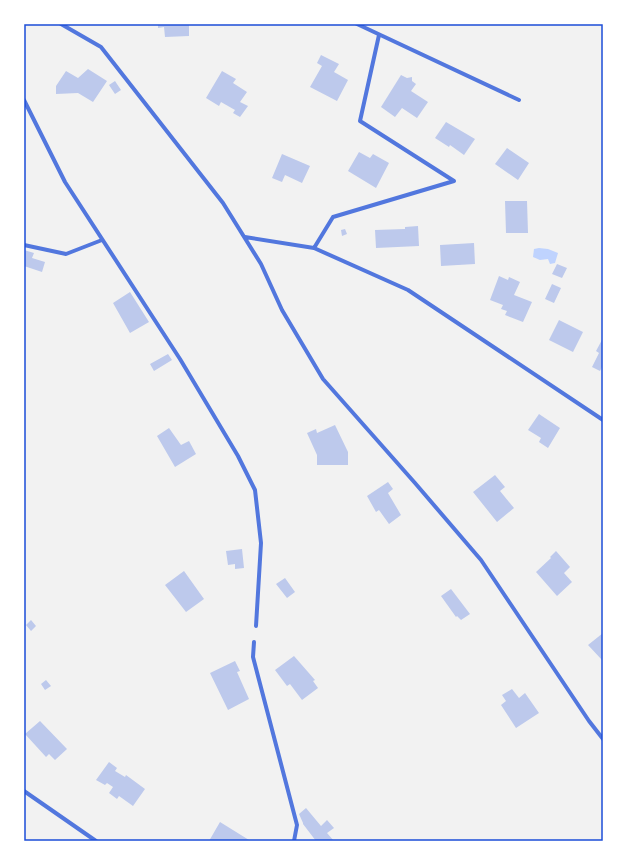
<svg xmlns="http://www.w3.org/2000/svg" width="627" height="865" font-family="Cabin,sans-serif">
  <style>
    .water { fill: #bfd3fe }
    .building { fill: #bdc9ec }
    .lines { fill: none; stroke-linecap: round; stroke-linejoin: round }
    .minor { stroke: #5277de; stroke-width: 4 }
    .neatline { fill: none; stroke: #1d4ed8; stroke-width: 1.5 }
  </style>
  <rect width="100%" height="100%" fill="#f2f2f2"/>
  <path class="water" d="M539 248 548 249 558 253 555 263 550 264 548 259 540 260 533 257 534 249Z"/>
  <path class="building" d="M158 24H189V36L165 37 164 27 158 28Z
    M321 55 339 64 334 72 348 80 337 101 310 87 322 66 317 63Z
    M88 69 107 81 93 102 78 93 56 94V86L66 71 78 78Z
    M222 71 236 79 233 83 247 92 240 102 248 106 240 117 233 113 235 110 221 102 219 106 206 98Z
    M401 75 407 78 412 77V81L416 84 411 91 428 102 417 118 402 108 395 117 381 107Z
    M115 81 121 90 115 94 109 85Z
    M446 122 475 139 464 155 450 145 449 147 435 138Z
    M507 148 529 163 518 180 495 164Z
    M359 152 370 158 373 154 389 163 376 188 348 171Z
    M282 154 310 166 302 183 285 175 282 182 272 178Z
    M505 201H527L528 233H506Z
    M418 226 419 246 376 248 375 230 405 229V227Z
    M345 229 347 234 342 236 341 230Z
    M474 243 475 264 441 266 440 245Z
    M24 250 34 253 32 258 45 262 42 272 24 266Z
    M557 264 567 268 562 278 552 274Z
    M499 276 508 280 509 277 520 282 514 295 532 302 523 322 505 315 507 311 501 309 503 305 490 300Z
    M552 284 561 288 554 303 545 299Z
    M130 292 149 322 130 333 113 303Z
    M559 320 583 332 573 352 549 340Z
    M603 338V365L600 371 592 367 599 353 596 351Z
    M168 354 172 360 154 371 150 364Z
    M539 414 560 428 548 448 539 442 541 438 528 430Z
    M335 425 348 452V465H317V455L307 433 316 429 317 433Z
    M169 428 181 445 189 441 196 454 175 467 157 436Z
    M495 475 505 487 500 491 514 508 497 522 473 492Z
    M388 482 393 489 388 493 401 515 389 524 379 510 376 512 367 496Z
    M242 549 244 568 235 569V564L228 565 226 551Z
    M556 551 570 567 564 573 572 582 557 596 536 572 551 558 550 557Z
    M184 571 204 599 186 612 165 585Z
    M285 578 295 592 287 598 276 584Z
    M451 589 470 614 461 620 457 616 456 617 441 596Z
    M31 620 36 626 31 631 26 625Z
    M603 633V659L602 660 588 645Z
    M294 656 315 680 313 681 318 688 302 700 290 684 287 686 275 670Z
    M235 661 240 671 237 672 249 699 228 710 210 673Z
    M46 680 51 686 45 690 41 684Z
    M512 689 519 698 525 693 539 713 516 728 501 705 506 701 502 695Z
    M40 721 67 749 55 760 49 754 46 757 25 734Z
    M109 762 117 768 115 771 125 777 126 775 145 789 133 806 119 796 117 799 109 793 113 787 107 783 105 785 96 780Z
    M306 808 321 826 327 820 334 828 327 833 334 841H316L303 824V823L299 814Z
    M220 822 249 840 248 841H209Z"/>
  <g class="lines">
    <path class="minor" d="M61 24 101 47 223 203 261 264 282 310 323 379 415 483 481 560 589 721 603 739
      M357 24 519 100
      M24 100 65 182 180 359 238 456 255 490 261 543 256 626
      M245 237 314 248 408 290 603 420
      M24 245 66 254 102 240
      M314 248 333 217 454 181 360 121 379 35
      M254 642 253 657 297 825 294 841
      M24 791 96 841"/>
  </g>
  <rect width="627" height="865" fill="none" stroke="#ffffff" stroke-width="50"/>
  <rect x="25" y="25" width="577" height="815" class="neatline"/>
</svg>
